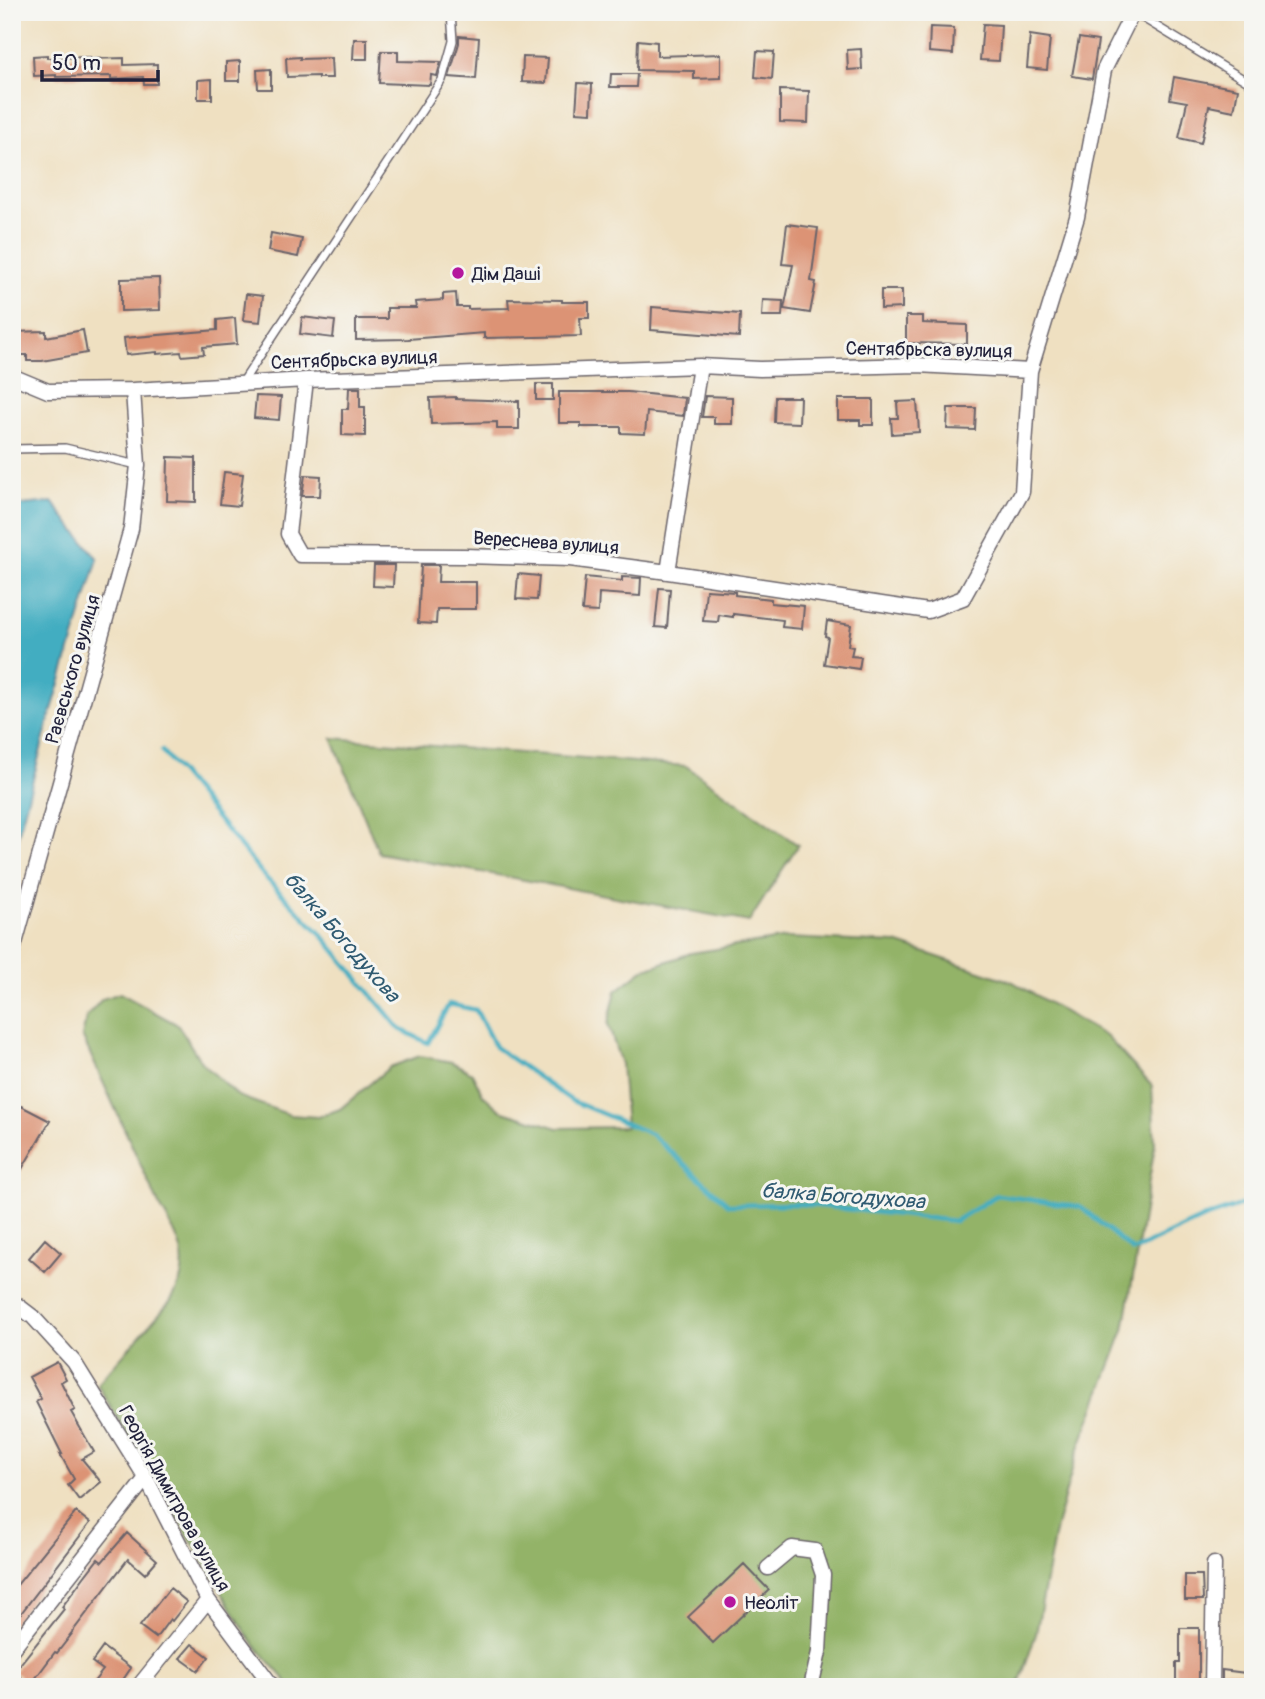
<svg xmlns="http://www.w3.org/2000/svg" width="1265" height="1699" font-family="Pangolin,sans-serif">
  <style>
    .forest { fill: #93b367; stroke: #5a6a51; stroke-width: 2 }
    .water { fill: #42adc1; stroke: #32687e; stroke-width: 2 }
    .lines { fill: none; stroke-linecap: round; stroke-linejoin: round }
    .stream { stroke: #42adc1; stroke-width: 4.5 }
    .building { fill: #dc9375 }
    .lane-casing { stroke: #6a646a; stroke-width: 10 }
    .street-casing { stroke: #6a646a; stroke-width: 17 }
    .lane { stroke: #fff; stroke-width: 7 }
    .street { stroke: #fff; stroke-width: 14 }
    .poi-dot { fill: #b5179e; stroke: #f6f6f2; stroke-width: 2.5 }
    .labels { text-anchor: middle; stroke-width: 6; stroke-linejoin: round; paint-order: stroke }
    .poi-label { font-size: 19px; fill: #22223b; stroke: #f6f6f2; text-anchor: start }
    .street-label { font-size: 19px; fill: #22223b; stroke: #f6f6f2 }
    .water-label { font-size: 21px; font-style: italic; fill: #2f5a71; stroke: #f6f6f2 }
  </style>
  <rect width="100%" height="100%" fill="#f6f6f2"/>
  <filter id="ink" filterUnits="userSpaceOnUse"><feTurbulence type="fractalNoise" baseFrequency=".0143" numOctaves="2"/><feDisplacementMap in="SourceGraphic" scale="14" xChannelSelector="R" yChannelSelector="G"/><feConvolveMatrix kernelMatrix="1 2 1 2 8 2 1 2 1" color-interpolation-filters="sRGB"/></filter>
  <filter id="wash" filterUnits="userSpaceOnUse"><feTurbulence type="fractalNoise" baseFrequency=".00686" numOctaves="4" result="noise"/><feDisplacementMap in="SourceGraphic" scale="28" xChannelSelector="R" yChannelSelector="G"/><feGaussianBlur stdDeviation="1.57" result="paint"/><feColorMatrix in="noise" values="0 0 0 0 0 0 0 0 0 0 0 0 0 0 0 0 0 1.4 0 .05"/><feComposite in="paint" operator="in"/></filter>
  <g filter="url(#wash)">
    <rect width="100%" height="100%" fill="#efe0c1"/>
    <path class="forest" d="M332 738 686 766 798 845 749 922 379 853Z
      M787 938 896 943 1013 982 1107 1037 1152 1086 1155 1145 1124 1330 1076 1456 1056 1527 1036 1634 1018 1687H292L251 1641 97 1384 170 1302C195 1263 179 1239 158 1203L82 1036 87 1016 102 999 120 993 178 1025 201 1062 238 1096 290 1115 318 1117 340 1109 390 1067 420 1056 452 1062 472 1073 483 1095 500 1110 558 1128 626 1127 621 1064 608 1024 616 991 643 970 691 953Z"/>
    <path class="water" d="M52 502 98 559 48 723 12 858V506Z"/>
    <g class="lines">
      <path class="stream" d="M162 751 266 878 321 934 400 1029 428 1043 449 1004 476 1010 495 1047 572 1101 651 1134 729 1205 800 1204 955 1221 997 1195 1081 1207 1133 1251 1203 1218 1244 1204 1253 1209"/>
    </g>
    <g id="blocks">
      <path class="building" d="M983 24 1001 25 999 61 980 60Z
        M930 27 954 28 953 54 929 52Z
        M1030 35 1050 38 1047 70 1027 68Z
        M459 36 479 38 476 79 449 77 459 43Z
        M1079 38 1098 41 1092 79 1072 76Z
        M354 39H367V59H353Z
        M638 40 657 42V56L721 54V78L694 79V71L637 70Z
        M861 49 862 69 848 70 847 50Z
        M381 51H398V61L441 62 437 76 431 75 430 85 379 83Z
        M757 51 774 52 772 79 755 77Z
        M47 55V58L90 57V59L124 58V65L157 64V84H144L143 77 111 79V76L56 77V75L34 76 33 56Z
        M300 57V59L331 58 332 78H318V76L287 77 286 58Z
        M523 57 548 58 546 83 522 82Z
        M240 61V81H226V62Z
        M271 69V89H258L257 70Z
        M611 74H637L636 87H610Z
        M1174 77 1238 89 1234 111 1209 106 1201 143 1179 138 1187 102 1170 99Z
        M212 79V99H198V80Z
        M578 83 592 84 591 113 576 112Z
        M780 90 809 91 808 123 780 122Z
        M787 224 818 228 811 281 816 282 810 313 784 309 793 265 782 264Z
        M271 233 302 239 298 257 268 251Z
        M159 278 160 310 121 311V279Z
        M881 290H902V308L881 309Z
        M456 293 457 307H468V309L509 308 508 299 562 300V302H589V318H580L581 336 484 338V333L408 339 356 340V319H387V308H416L415 302 443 300V294Z
        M246 294 263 296 260 322 243 320Z
        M763 300 783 301 782 316H762Z
        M652 307 740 314 739 337 651 330Z
        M906 316H923V323L967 325V344L906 343Z
        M302 317 335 321 333 338 300 334Z
        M235 318 237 344 203 347 204 354 182 356 181 352 157 354V352L126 355 124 338 217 330V320Z
        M83 330 87 353 42 361H27V355H12V332L46 331V337Z
        M536 384H553V400H536Z
        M349 388H360V407H365V436L342 435V409H348Z
        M559 392H628L685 398 683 416 647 412 645 434 621 433V427H581V423H559Z
        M256 396 281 397 279 420 254 418Z
        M705 396 732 397V424H714V417H702Z
        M456 397V399L519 401V429H497V422L431 424 430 398Z
        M775 397H800L799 423 774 422Z
        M838 399H873V425H860V420H838Z
        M917 401 919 432 892 434 891 418H898L897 402Z
        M948 408H976L975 430 947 429Z
        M168 457 196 458V502L167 501Z
        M224 472 243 474 239 506 220 504Z
        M305 475 321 476 320 496H302Z
        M374 565H394L393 587 373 586Z
        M421 565H439L438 582H476V609H437L436 624 418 623Z
        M518 574 539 576 537 600 516 599Z
        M585 577 622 581V577L641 578 640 596 599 593 598 612 582 611Z
        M659 588 670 589 667 628 655 627Z
        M706 590 735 592V595L771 599V603L804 606 802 629 782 627 783 620 733 614V617L719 615 718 622 703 621Z
        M827 621 851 625 848 646 853 647 851 656 861 657 859 669 824 664 828 637 825 636Z
        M21 1106 50 1121 12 1186V1123Z
        M45 1239 61 1253 45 1272 29 1258Z
        M57 1362 66 1379 61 1382 75 1410 71 1412 94 1452 82 1459 101 1482 79 1500 68 1485 74 1479 60 1454H62L36 1402 41 1399 29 1377Z
        M76 1512 90 1523 12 1625V1591Z
        M127 1533 157 1560 145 1574 128 1559 70 1635H71L57 1653 55 1652 29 1687H13L21 1677 14 1672 64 1609 62 1607 84 1577 98 1559 102 1562Z
        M744 1564 769 1590 713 1643 688 1617Z
        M1185 1575H1202L1203 1600H1185Z
        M170 1588 187 1602 172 1621 170 1619 156 1638 140 1626Z
        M1180 1628H1199V1682L1176 1683V1663H1180Z
        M192 1644 209 1657 198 1671 180 1658Z
        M103 1647 131 1668 118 1687H90L103 1670 92 1662Z
        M1222 1670 1253 1674V1687H1222Z"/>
    </g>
  </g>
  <g filter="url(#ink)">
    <use href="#blocks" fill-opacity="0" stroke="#6a646a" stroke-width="2"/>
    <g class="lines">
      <g class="lane-casing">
        <path id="lane" d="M1133 12 1253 85
          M242 383 442 80 453 41 451 12
          M12 449 65 448 137 465"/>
      </g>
      <g class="street-casing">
        <path id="street" d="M12 376 48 391 133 390 306 380 700 366 760 369 917 365 1030 371
          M306 380 288 534 300 555 464 556 570 559 668 572 928 611 963 598 1022 492 1030 371 1077 217 1104 70 1133 12
          M668 572 700 366
          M12 954 131 529 138 465 133 390
          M12 1301 33 1317 74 1362 146 1478 208 1600 273 1687
          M768 1568 792 1548 815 1551 823 1575 819 1652 811 1687
          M12 1649 146 1478
          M138 1687 208 1600
          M1212 1687 1214 1564"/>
      </g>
      <use href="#lane" class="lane"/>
      <use href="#street" class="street"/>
    </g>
  </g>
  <g class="poi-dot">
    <circle cx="458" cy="273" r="7"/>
    <circle cx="730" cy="1602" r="7"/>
  </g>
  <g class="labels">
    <g class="poi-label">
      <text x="472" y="280">Дім Даші</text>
      <text x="744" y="1609">Неоліт</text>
    </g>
    <g class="street-label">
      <text transform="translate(929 349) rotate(1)" y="7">Сентябрьска вулиця</text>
      <text transform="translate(354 359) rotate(-2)" y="7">Сентябрьска вулиця</text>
      <text transform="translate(546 542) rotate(4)" y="7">Вереснева вулиця</text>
      <text transform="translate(72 669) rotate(-74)" y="7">Раєвського вулиця</text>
      <text transform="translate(175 1498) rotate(61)" y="7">Георгія Димитрова вулиця</text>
    </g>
    <g class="water-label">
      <text transform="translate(342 937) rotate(49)" y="7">балка Богодухова</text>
      <text transform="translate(843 1196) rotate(4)" y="7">балка Богодухова</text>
    </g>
  </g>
  <rect width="1265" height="1699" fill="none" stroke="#f6f6f2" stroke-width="42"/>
  <path d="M42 70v10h116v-10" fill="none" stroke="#22223b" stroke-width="3.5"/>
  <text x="52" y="70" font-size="21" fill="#22223b" stroke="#f6f6f2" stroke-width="5" paint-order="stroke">50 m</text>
</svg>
